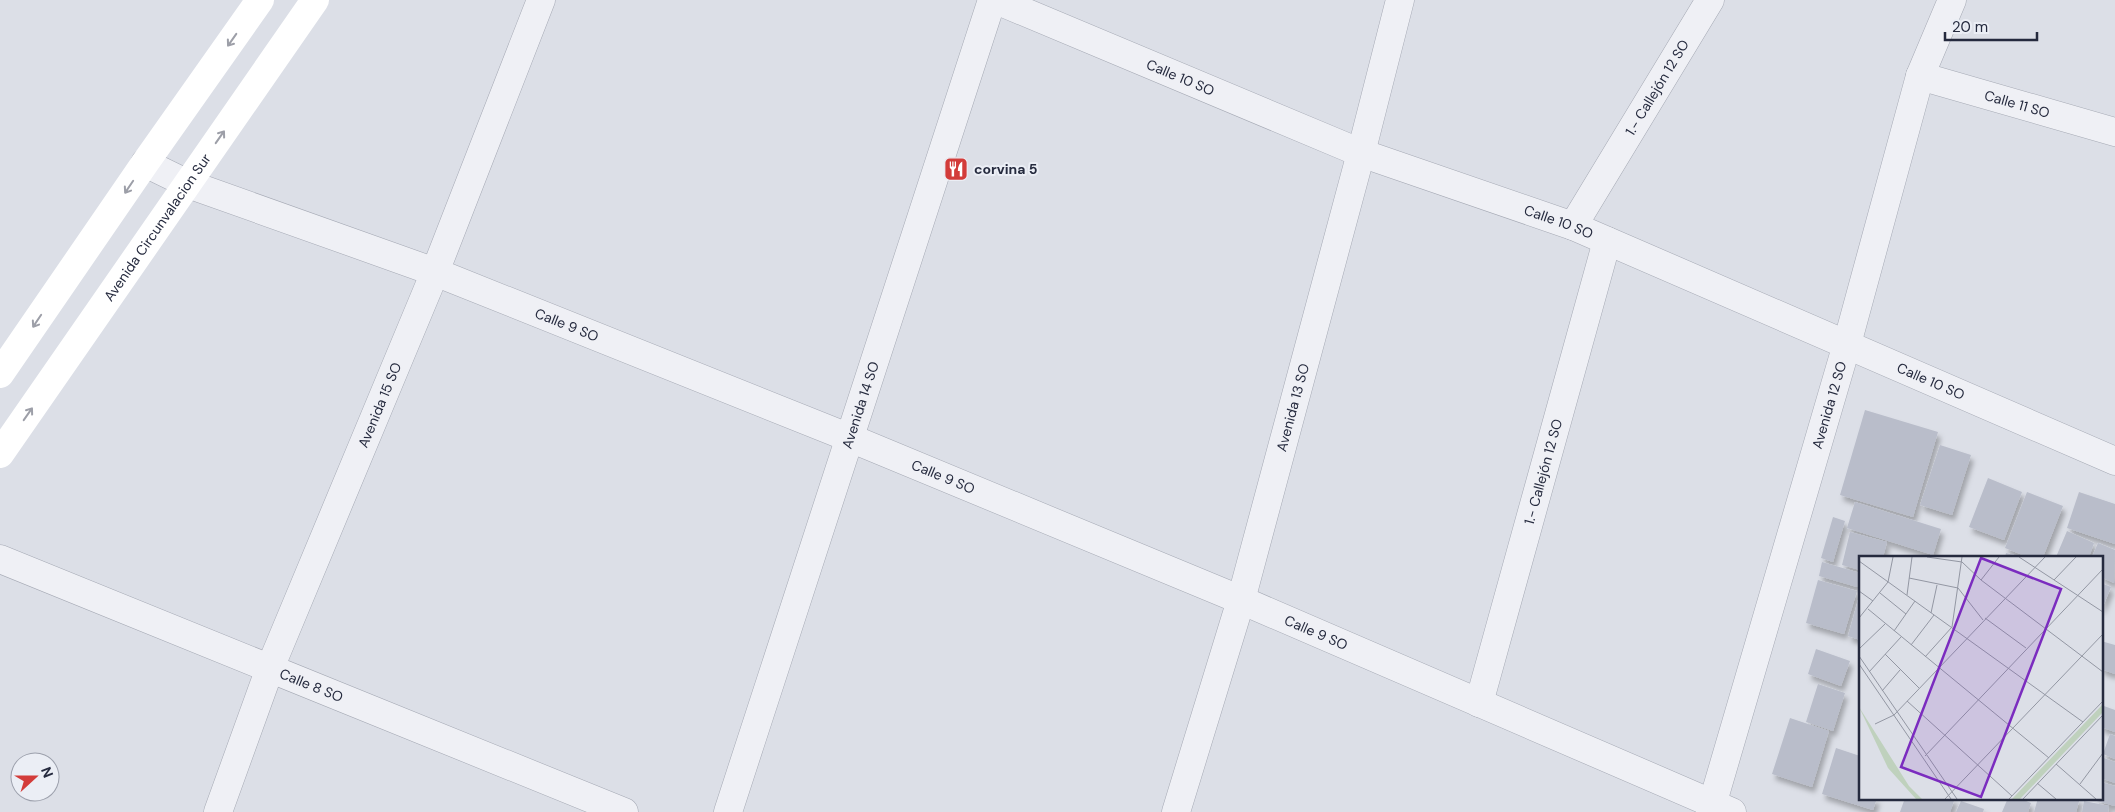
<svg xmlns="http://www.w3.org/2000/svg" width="2115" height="812" font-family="'DM Sans',sans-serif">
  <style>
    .building { fill: #b9bdca; filter: url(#shadow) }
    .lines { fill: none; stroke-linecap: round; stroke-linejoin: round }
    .street-casing { stroke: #a5a9b4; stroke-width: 29 }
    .street { stroke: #eff0f5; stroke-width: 28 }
    .secondary { stroke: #fff; stroke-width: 28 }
    .oneway { stroke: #9d9fa8 }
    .labels { text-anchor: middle; stroke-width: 4; stroke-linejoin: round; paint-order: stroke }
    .street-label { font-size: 14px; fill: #252a3e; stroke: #ebeef5 }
    .poi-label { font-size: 14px; font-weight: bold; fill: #252a3e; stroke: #ebeef5; text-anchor: start }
    .inset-road { fill: none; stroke: #9397a3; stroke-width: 1 }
    .view { fill: #7b2cbf; fill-opacity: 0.15; stroke: #7b2cbf; stroke-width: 2.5 }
    .inset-edge { fill: none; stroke: #252a3e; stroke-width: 2.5 }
  </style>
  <defs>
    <filter id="shadow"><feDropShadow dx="3" dy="5.5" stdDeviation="2.5" flood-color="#0004"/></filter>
  </defs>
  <rect width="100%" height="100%" fill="#dcdfe7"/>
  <path class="building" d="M1865 410 1938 432 1913 517 1840 495Z
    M1940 445 1971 455 1952 515 1920 505Z
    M1988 478 2022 492 2004 540 1969 527Z
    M2027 492 2063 506 2043 557H2028L2005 548Z
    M2079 492 2115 504V544L2067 528Z
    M1855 502 1941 529 1933 555 1847 528Z
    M1833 517 1845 521 1833 562 1821 558Z
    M2067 531 2094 543 2089 557H2056Z
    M1850 532 1887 542 1883 557H1860V570L1842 565Z
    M2098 543 2115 550 2114 583 2101 577V557H2092Z
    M2006 553 2018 556V557H2005Z
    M1822 562 1860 573 1857 587 1819 576Z
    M1818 580 1857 591 1844 634 1806 623Z
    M2101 583 2111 587 2101 611Z
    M1860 593V640L1848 636Z
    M2101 641 2115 645V674L2101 669Z
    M1816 649 1850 661 1841 686 1808 674Z
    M1818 684 1845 693 1833 731 1806 722Z
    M2101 705 2115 710V732L2101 727Z
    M1790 718 1829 731 1812 787 1772 774Z
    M2110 734 2115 736V759L2103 754Z
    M1836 748 1860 756V798H1877L1873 810 1822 794Z
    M2101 757 2115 762V783L2101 778Z
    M2101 782 2115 786V806L2093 800 2094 798H2101Z
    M1905 798H1955L1950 812H1900Z
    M2008 798H2019L2031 803 2028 812H2002Z
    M2038 798H2080L2076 812H2034Z
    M1961 801 1984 809 1983 812H1956Z
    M2084 801 2109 806 2108 812H2082Z"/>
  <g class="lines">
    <g class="street-casing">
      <g id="street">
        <path id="s1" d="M996 0 1361 153 1573 226 2115 461"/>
        <path id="s2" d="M1920 76 2115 132"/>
        <path id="s3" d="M145 163 188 184 435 272 850 438 1241 600 1732 812"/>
        <path id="s4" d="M1573 226 1710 0"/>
        <path id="s5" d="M0 559 624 812"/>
        <path id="s6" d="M1479 703 1607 241"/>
        <path id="s7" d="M218 812 270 668 435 272 541 0"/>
        <path id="s8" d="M728 812 992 0"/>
        <path id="s9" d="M1176 812 1241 600 1361 153 1400 0"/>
        <path id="s10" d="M1710 812 1847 344 1920 76 1952 0"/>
      </g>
    </g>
    <use href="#street" class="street"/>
    <g class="secondary">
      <path d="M0 374 145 163 260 0"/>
      <path id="s11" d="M0 454 315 0"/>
    </g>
  </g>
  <defs><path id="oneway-shaft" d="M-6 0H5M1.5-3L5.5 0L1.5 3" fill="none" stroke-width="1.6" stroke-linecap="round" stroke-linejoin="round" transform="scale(1.25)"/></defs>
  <g class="oneway">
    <use href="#oneway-shaft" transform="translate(232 40) rotate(125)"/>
    <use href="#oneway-shaft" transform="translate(220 137) rotate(-55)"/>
    <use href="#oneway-shaft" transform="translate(129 187) rotate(124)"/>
    <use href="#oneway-shaft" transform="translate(37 321) rotate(124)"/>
    <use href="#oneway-shaft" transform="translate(28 414) rotate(-55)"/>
  </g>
  <defs>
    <g id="restaurant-square" transform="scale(1.25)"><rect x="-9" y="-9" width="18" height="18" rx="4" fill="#d33c3a" stroke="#ebeef5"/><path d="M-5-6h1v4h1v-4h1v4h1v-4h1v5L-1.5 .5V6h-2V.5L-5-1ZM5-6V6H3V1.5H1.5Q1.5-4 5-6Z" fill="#fff"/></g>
  </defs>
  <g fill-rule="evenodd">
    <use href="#restaurant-square" x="956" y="169"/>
  </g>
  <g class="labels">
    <g class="street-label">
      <text dy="5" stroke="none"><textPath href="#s1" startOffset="200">Calle 10 SO</textPath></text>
      <text dy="5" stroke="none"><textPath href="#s4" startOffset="162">1.- Callejón 12 SO</textPath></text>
      <text dy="5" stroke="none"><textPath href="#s2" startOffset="101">Calle 11 SO</textPath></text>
      <text dy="5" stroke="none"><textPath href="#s1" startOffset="605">Calle 10 SO</textPath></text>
      <text dy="5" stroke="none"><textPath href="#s11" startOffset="276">Avenida Circunvalacion Sur</textPath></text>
      <text dy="5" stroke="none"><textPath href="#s3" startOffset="452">Calle 9 SO</textPath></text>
      <text dy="5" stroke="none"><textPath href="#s1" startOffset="1010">Calle 10 SO</textPath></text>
      <text dy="5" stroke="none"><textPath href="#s10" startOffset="424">Avenida 12 SO</textPath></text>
      <text dy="5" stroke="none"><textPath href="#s7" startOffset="438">Avenida 15 SO</textPath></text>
      <text dy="5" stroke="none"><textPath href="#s8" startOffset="428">Avenida 14 SO</textPath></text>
      <text dy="5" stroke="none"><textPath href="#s9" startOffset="421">Avenida 13 SO</textPath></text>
      <text dy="5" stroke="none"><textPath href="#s6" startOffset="240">1.- Callejón 12 SO</textPath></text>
      <text dy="5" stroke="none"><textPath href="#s3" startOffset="858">Calle 9 SO</textPath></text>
      <text dy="5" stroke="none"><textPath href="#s3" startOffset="1262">Calle 9 SO</textPath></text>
      <text dy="5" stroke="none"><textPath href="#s5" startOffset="336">Calle 8 SO</textPath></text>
    </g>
    <g class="poi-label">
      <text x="974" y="174">corvina 5</text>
    </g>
  </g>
  <g transform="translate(1859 556)">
    <rect width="244" height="244" fill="#dcdfe7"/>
    <path d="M244 148V156L161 243H153ZM0 151 50 230 63 243H57L29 212Z" fill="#bfd1bd"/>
    <path class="inset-road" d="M68 1 103 6 122 24 244 116M160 1 244 56M0 5 224 166M50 22 99 32 124 64M122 24 140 1M195 24 217 1M0 35 14 45M21 37 47 58M48 39 53 1M9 53 190 202M72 57 78 29M0 62 29 26 34 1M126 62 167 92M35 75 56 45M52 89 75 59M0 93 26 68M26 98 60 132M0 100 98 243M66 101 93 71 103 1M0 108 92 243M10 116 42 81M23 135 41 114M48 145 153 240M16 168 35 159 186 1M66 200 244 13M197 208 237 243M178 227 197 243M221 228 244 197M86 243 244 78M150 243 244 145M164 243 244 159"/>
    <path class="view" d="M122 2 202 33 122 241 42 211Z"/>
    <rect width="244" height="244" class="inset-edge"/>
  </g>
  <g transform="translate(35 777) rotate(69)"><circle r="24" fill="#ebeef5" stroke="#9ca0ac"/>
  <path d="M0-4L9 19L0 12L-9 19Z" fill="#d33c3a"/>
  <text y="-8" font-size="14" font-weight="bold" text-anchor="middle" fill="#252a3e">N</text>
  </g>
  <path d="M1945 32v8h92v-8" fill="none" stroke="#252a3e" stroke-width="2.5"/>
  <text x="1952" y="32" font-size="15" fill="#252a3e" stroke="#ebeef5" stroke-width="4" paint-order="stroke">20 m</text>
</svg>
